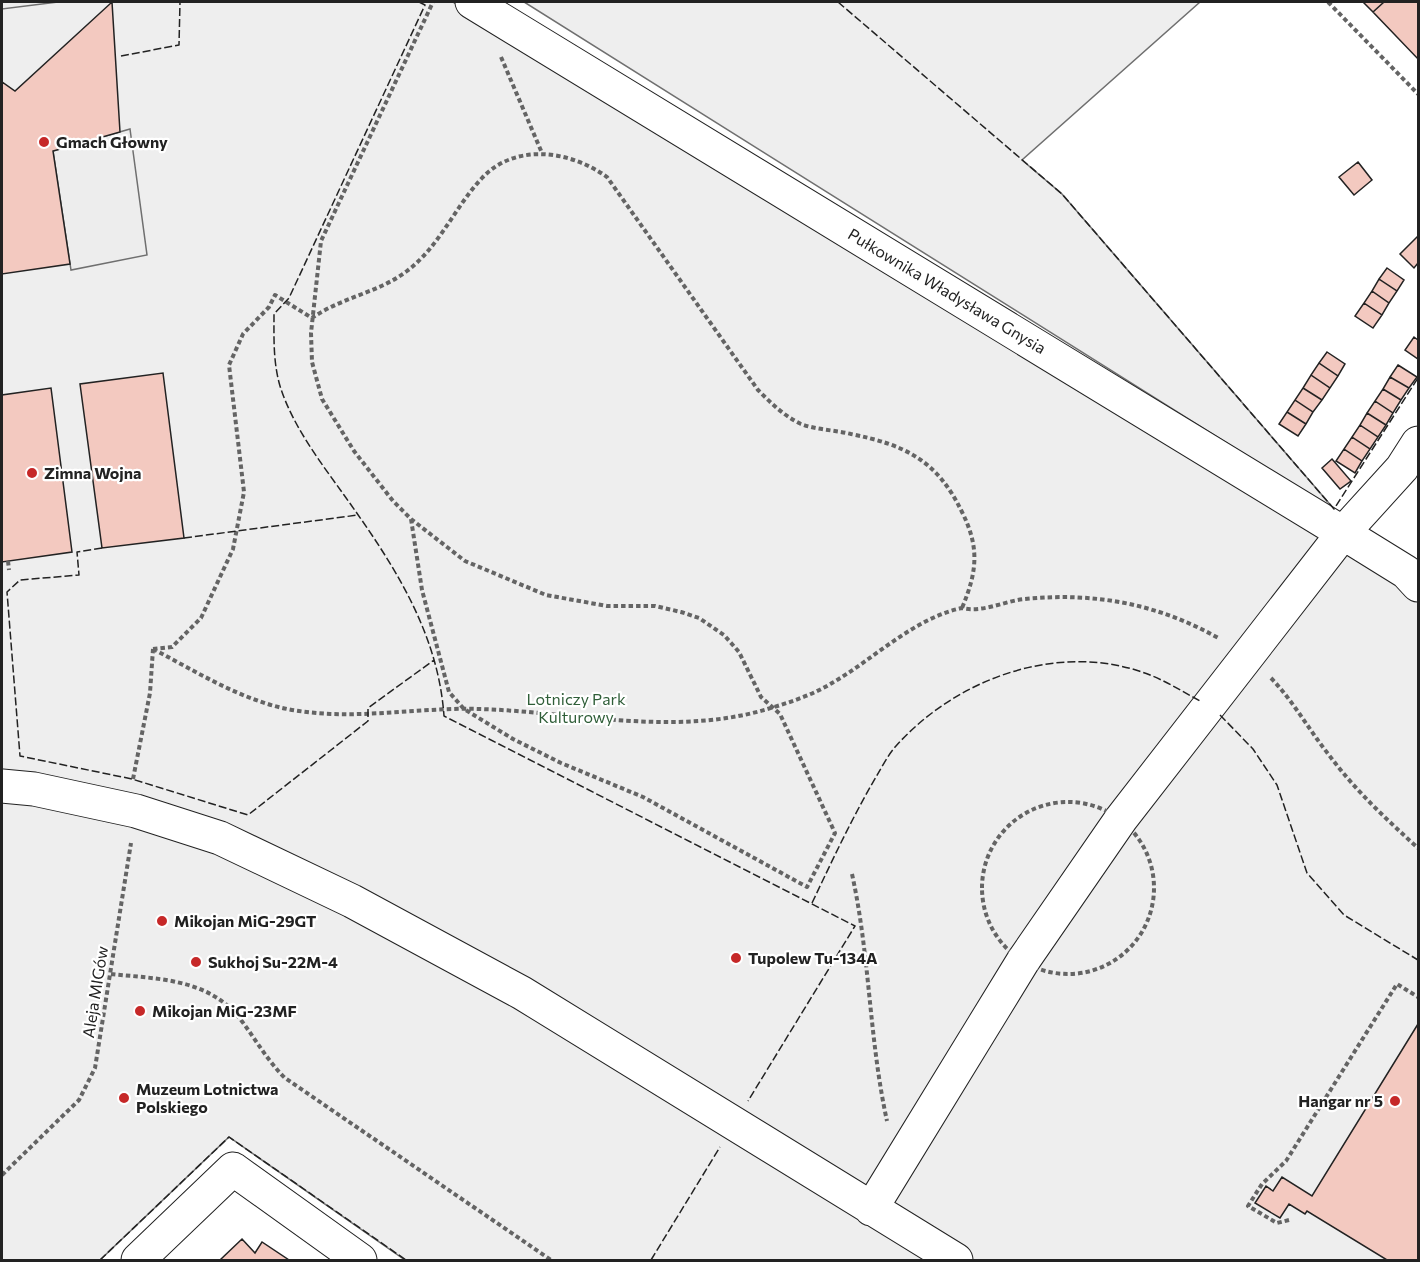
<svg xmlns="http://www.w3.org/2000/svg" width="1420" height="1262" font-family="Commissioner,sans-serif">
  <style>
    .green { fill: #eee; stroke: #6f6f6f; stroke-width: 1.5 }
    .parking { fill: #ededed; stroke: #6f6f6f; stroke-width: 1.5 }
    .building { fill: #f3c9c0; stroke: #222; stroke-width: 1.5 }
    .lines { fill: none; stroke-linecap: round; stroke-linejoin: round }
    .minor-casing { stroke: #222; stroke-width: 35 }
    .path { stroke: #646464; stroke-width: 4; stroke-dasharray: 4.5 3; stroke-linecap: butt }
    .minor { stroke: #fff; stroke-width: 33 }
    .fence { stroke: #222; stroke-width: 1.5; stroke-dasharray: 8 3; stroke-linecap: butt }
    .poi-dot { fill: #c62828; stroke: #fff; stroke-width: 2 }
    .labels { text-anchor: middle; stroke-width: 4.5; stroke-linejoin: round; paint-order: stroke }
    .poi-label { font-size: 16px; font-weight: bold; fill: #222; stroke: #fff; text-anchor: start }
    .street-label { font-size: 16px; fill: #222; stroke: #fff }
    .park-label { font-size: 16px; fill: #2f5e38; stroke: #fff }
  </style>
  <rect width="100%" height="100%" fill="#fff"/>
  <path class="green" d="M2 2H453L1313 497 524 2H1200L1022 160 1062 194 1334 509 1418 563V1260H405L229 1137 100 1260H2Z"/>
  <path class="parking" d="M2 2H58L2 9Z
    M130 129 147 255 71 270 53 151Z"/>
  <path class="building" d="M112 2 120 132 53 151 70 264 2 274V82L15 91Z
    M1363 2H1384L1373 12Z
    M1384 2H1418V59L1373 12Z
    M1358 162 1372 180 1354 195 1339 177Z
    M1418 236V263L1414 268 1400 254Z
    M1387 268 1404 280 1397 291 1379 279Z
    M1379 279 1397 291 1389 303 1372 291Z
    M1372 291 1389 303 1382 315 1364 303Z
    M1364 303 1382 315 1373 328 1355 316Z
    M1414 337 1418 340V359L1405 350Z
    M1327 352 1345 364 1338 376 1319 363Z
    M1319 363 1338 376 1330 388 1311 375Z
    M1398 365 1417 377 1409 388 1390 377Z
    M163 373 184 538 102 548 80 384Z
    M1311 375 1330 388 1322 400 1303 388Z
    M1390 377 1409 388 1401 400 1383 389Z
    M51 388 72 552 2 562V395Z
    M1303 388 1322 400 1313 412 1295 400Z
    M1383 389 1401 400 1393 413 1375 401Z
    M1295 400 1313 412 1306 424 1287 412Z
    M1375 401 1393 413 1386 425 1367 413Z
    M1287 412 1306 424 1298 436 1279 424Z
    M1367 413 1386 425 1378 437 1360 425Z
    M1360 425 1378 437 1370 449 1352 437Z
    M1352 437 1370 449 1362 461 1344 449Z
    M1344 449 1362 461 1355 473 1336 461Z
    M1332 459 1351 481 1340 489 1322 468Z
    M1418 1024V1260H1387L1307 1211 1305 1214 1289 1204 1280 1218 1255 1203 1266 1186 1273 1191 1282 1177 1312 1196Z
    M242 1239 255 1253 262 1242 289 1260H220Z"/>
  <g class="lines">
    <g class="minor-casing">
      <path id="minor" d="M472 2 1343 533 1406 572 1418 585
        M2 786 34 789 136 811 220 838 352 901 522 993 956 1260
        M871 1209 1023 961 1121 819 1343 533 1402 468 1418 443
        M138 1260 233 1169 360 1260"/>
    </g>
    <path class="path" d="M1328 2 1418 94
      M501 57 542 153
      M411 519 422 590 449 692 464 709 513 739 561 763 643 797 807 887 835 833 780 714 761 697 739 652 724 635 699 618 681 612 655 606H607L546 595 465 561 411 519 393 501 354 451 322 399 312 362 311 333 321 241 433 2
      M8 561 9 570
      M153 649 172 647 201 618 233 549 244 492 229 365 243 334 269 307 275 295 312 318C342 297 378 293 407 271 440 246 454 208 482 178 516 142 571 151 607 177L758 390C771 403 784 416 801 424 817 430 835 430 851 434 905 445 937 460 962 512 980 548 977 572 962 608
      M153 649C199 673 247 704 299 711 359 720 420 707 480 709 577 712 679 738 774 707 794 701 814 694 832 683 874 659 914 618 962 608 983 613 1004 601 1025 599 1095 592 1159 604 1220 639
      M1271 678C1294 702 1309 730 1329 755 1355 790 1386 819 1418 848
      M133 779 150 693 153 649
      M982 888a86 86 0 1 1 172 0a86 86 0 1 1-172 0Z
      M852 874C870 956 869 1039 887 1121
      M111 974C157 979 209 978 241 1020 256 1040 267 1060 285 1078L551 1260
      M2 1175 79 1100 95 1068 131 843
      M1289 1220 1277 1223 1248 1206 1262 1184 1286 1161 1397 984 1418 997"/>
    <use href="#minor" class="minor"/>
    <path class="fence" d="M419 2 425 5 289 298 274 314C274 338 273 362 280 386 292 425 321 463 344 495 392 562 438 631 444 716L855 926 748 1101
      M838 2 1062 194 1334 509 1418 378
      M121 56 179 45 180 2
      M184 538 358 515
      M102 548 77 552 79 575 20 580 7 592 20 756 132 779 248 815 368 721V708L434 660
      M1220 715 1253 749 1277 785 1307 873 1344 915 1418 960
      M812 903C832 861 852 818 876 777 882 767 888 755 896 746 954 681 1052 643 1139 671 1161 678 1180 690 1200 701
      M100 1260 229 1137 406 1260
      M651 1260 720 1147"/>
  </g>
  <g class="poi-dot">
    <circle cx="44" cy="142" r="6"/>
    <circle cx="32" cy="473" r="6"/>
    <circle cx="162" cy="921" r="6"/>
    <circle cx="736" cy="958" r="6"/>
    <circle cx="196" cy="962" r="6"/>
    <circle cx="140" cy="1011" r="6"/>
    <circle cx="124" cy="1098" r="6"/>
    <circle cx="1395" cy="1101" r="6"/>
  </g>
  <g class="labels">
    <g class="poi-label">
      <text x="56" y="148">Gmach Głowny</text>
      <text x="44" y="479">Zimna Wojna</text>
      <text x="174" y="927">Mikojan MiG-29GT</text>
      <text x="748" y="964">Tupolew Tu-134A</text>
      <text x="208" y="968">Sukhoj Su-22M-4</text>
      <text x="152" y="1017">Mikojan MiG-23MF</text>
      <text x="136" y="1095">Muzeum Lotnictwa<tspan x="136" dy="18">Polskiego</tspan></text>
      <text x="1383" y="1107" text-anchor="end">Hangar nr 5</text>
    </g>
    <g class="street-label">
      <text transform="translate(947 291) rotate(31)" y="6">Pułkownika Władysława Gnysia</text>
      <text transform="translate(95 992) rotate(-81)" y="6">Aleja MIGów</text>
    </g>
    <g class="park-label">
      <text x="576" y="705">Lotniczy Park<tspan x="576" dy="18">Kulturowy</tspan></text>
    </g>
  </g>
  <rect width="1420" height="1262" fill="none" stroke="#222222" stroke-width="6"/>
</svg>
